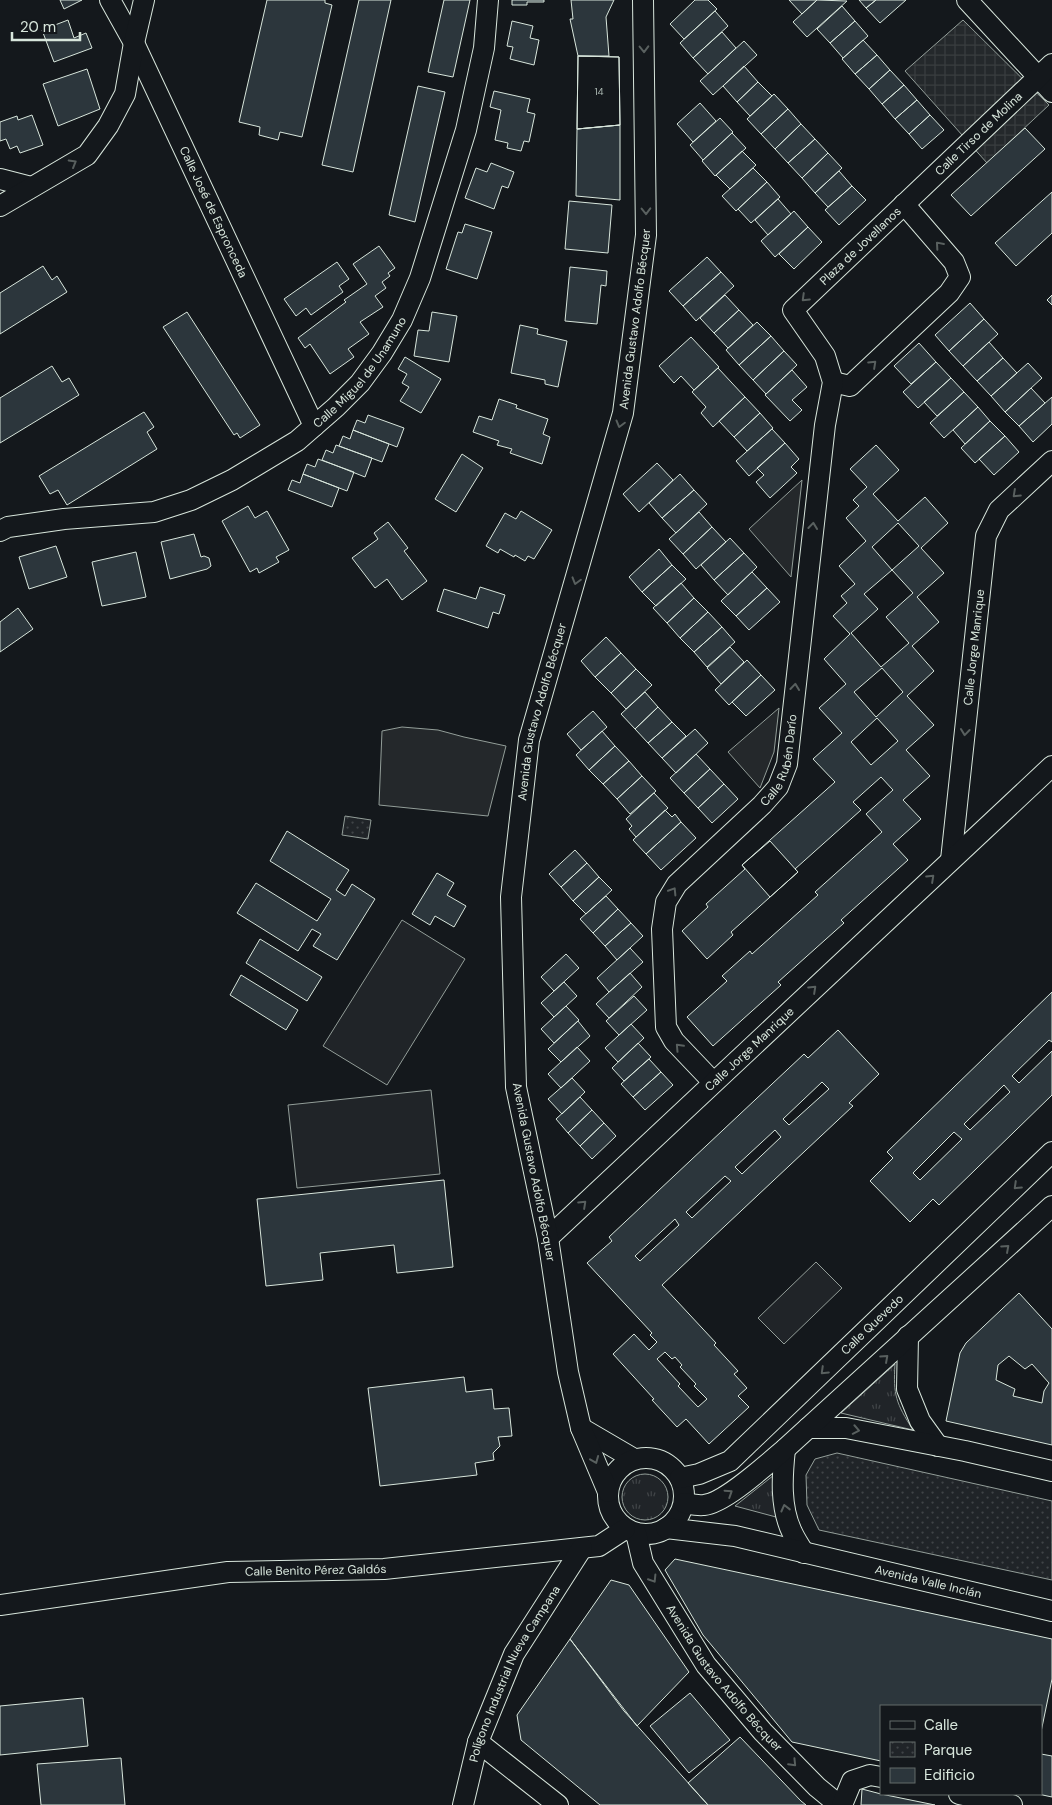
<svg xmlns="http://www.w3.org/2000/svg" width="1052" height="1805" font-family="'DM Sans',sans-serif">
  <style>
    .grass { fill: url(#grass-tufts); stroke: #939e99 }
    .park { fill: url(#park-dots); stroke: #939e99 }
    .pitch { fill: #202428; stroke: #939e99 }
    .parking { fill: #24282b; stroke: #939e99 }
    .plaza { fill: url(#plaza-grid); stroke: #939e99 }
    .building { fill: #2c363c; stroke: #d8e6dc; fill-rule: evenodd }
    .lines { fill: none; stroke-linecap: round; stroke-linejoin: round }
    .minor-casing { stroke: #d8e6dc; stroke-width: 22 }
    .minor { stroke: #14181c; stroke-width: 20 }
    .oneway { stroke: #59605f }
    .labels { text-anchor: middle; stroke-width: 4; stroke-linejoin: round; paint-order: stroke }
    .number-label { font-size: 10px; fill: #adbab4 }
    .street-label { font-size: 12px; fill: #d8e6dc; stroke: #14181c }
  </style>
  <defs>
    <pattern id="grass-tufts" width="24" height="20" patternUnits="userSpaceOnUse" patternTransform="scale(1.25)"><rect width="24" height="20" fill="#202428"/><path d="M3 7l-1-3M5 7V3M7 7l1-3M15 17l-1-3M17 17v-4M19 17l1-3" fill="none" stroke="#404447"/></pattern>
    <pattern id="park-dots" width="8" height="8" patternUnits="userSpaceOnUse" patternTransform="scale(1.25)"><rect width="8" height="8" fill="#202428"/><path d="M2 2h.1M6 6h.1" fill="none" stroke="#404447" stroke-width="1.8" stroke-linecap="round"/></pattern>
    <pattern id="plaza-grid" width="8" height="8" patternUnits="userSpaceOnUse" patternTransform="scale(1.25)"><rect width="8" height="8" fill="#24282b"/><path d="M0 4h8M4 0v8" fill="none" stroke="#393d3f"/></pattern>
  </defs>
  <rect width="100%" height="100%" fill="#14181c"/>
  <path class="grass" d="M895 1364C893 1395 896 1403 913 1430L841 1413Z
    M622 1497a23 23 0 1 1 46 0a23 23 0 1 1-46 0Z
    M774 1475 776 1517 735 1506Z"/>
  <path class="park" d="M345 816 371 820 368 839 342 835Z
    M837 1453 1052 1501V1580L819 1530 807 1505 806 1475 815 1459Z"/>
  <path class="pitch" d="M402 920 465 959 387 1085 323 1046Z
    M431 1090 440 1174 297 1188 288 1105Z
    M816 1262 842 1288 784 1344 758 1318Z"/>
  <path class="parking" d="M802 480 791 577 749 529Z
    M779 708 774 752 760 788 728 752Z
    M402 727 438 730 464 737 506 746 488 816 379 805 382 731Z"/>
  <path class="plaza" d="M963 20 1049 105 987 163 905 71Z"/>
  <path class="building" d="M60 0H82L64 9Z
    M267 0H325V3L332 5 302 137 280 132 278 140 259 135 260 127 239 122Z
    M359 0H391L353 172 322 165Z
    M444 0H470L453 77 428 72Z
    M512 0H544V2H527V5H512Z
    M571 0H614L606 17 609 56H578L570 19H573Z
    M695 0H708L717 9 684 39 670 24Z
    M789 0H817L802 14Z
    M817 0 847 1 807 37 793 22Z
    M859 0H876L866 8Z
    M876 0H906L880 23 866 8Z
    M842 6 855 21 830 43 817 29Z
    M715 11 728 26 693 58 680 43Z
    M68 20 74 38 86 33 92 48 54 62 42 30Z
    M512 21 533 26 530 38 539 40 534 65 510 59 513 47 507 46Z
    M855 21 868 36 843 58 830 43Z
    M722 32 736 48 708 74 693 58Z
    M863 40 877 55 855 74 842 59Z
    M744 41 757 55 713 95 700 81Z
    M877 55 890 70 869 89 855 74Z
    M578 56 619 57 620 125 577 129Z
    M578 56 619 57 620 125 577 129Z
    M744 66 758 82 737 102 723 86Z
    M87 69 100 109 58 126 43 84Z
    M890 70 904 85 882 104 869 89Z
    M758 82 772 96 750 116 737 102Z
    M904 85 917 100 895 119 882 104Z
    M418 86 445 92 415 222 389 215Z
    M494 91 530 99 527 112 535 114 529 142 524 141 521 151 507 148 508 143 495 140 501 110 490 107Z
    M774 94 788 109 761 134 747 119Z
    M917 100 930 115 909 134 895 119Z
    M700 103 716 121 693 142 677 124Z
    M788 109 801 124 775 149 761 134Z
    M32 115 43 145 20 153 17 146 10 149 6 139 0 141V122L17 116 18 120Z
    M930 115 944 130 922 149 909 134Z
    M720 118 733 132 703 160 690 145Z
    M801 124 815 139 788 163 775 149Z
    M620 125V200L576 196 577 129Z
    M1025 128 1045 149 971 216 951 195Z
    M732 133 746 148 715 176 702 161Z
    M815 139 828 153 802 178 788 163Z
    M742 151 756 165 730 189 716 175Z
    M828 153 842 168 815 193 802 178Z
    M491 163 514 172 508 188 502 186 494 209 465 198 476 168 487 172Z
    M753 168 767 182 736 211 722 196Z
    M839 171 852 186 828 207 815 193Z
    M767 182 780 197 751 223 738 209Z
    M852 186 866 200 839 225 825 210Z
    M1052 192V233L1016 266 995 243Z
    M778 199 791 214 768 235 755 220Z
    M569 201 612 205 608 253 565 249Z
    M794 211 808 227 775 257 761 241Z
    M465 224 492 232 477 279 446 269 458 232 462 233Z
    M808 227 822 242 794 269 779 254Z
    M379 246 395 268 388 273 390 276 382 282 386 288 375 296 383 307 360 322 369 334 348 349 354 357 330 374 310 344 305 348 298 338 346 302 344 300 367 284 353 264Z
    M707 257 721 272 683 306 669 291Z
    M337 262 349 279 339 286 343 292 311 315 306 308 296 316 284 299Z
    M43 266 52 280 57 276 67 292 0 334V293Z
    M570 267 607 271 606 286 601 285 597 324 565 321Z
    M721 272 734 286 696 321 683 306Z
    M725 295 739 310 714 333 700 318Z
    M1052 295V305L1047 300Z
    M970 303 984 319 949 351 935 335Z
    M739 310 753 325 728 348 714 333Z
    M187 312 260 425 240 438 237 433 234 435 163 327Z
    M432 312 457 316 449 362 414 356 418 330 429 331Z
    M984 319 998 334 963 366 949 351Z
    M757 322 771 336 739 365 726 350Z
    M520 325 538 329 537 334 567 341 558 387 545 384V380L511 373Z
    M771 336 784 351 753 380 739 365Z
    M691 337 719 367 694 390 681 376 674 383 659 366Z
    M989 342 1003 358 977 381 963 366Z
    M919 343 936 362 911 384 894 366Z
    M784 351 797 365 766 394 753 380Z
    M405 357 441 379 421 413 400 401 409 387 402 383 407 374 398 369Z
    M1003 358 1017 373 991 396 977 381Z
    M936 362 951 378 918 408 903 392Z
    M1028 363 1042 378 1005 412 991 396Z
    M52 366 62 382 69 378 79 395 0 443V398Z
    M718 368 745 397 713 427 701 413 706 407 692 392Z
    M792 370 807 387 792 400 802 410 790 421 765 395Z
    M951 378 964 392 937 416 924 402Z
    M1031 388 1045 403 1019 426 1005 412Z
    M964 392 978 407 944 438 930 423Z
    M745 397 760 413 734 437 719 421Z
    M1052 397V424L1033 442 1019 426Z
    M499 399 517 405 516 408 548 419 543 434 550 437 542 464 510 453 512 449 497 445 499 441 473 432 479 416 492 420Z
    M978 407 990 421 965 444 953 430Z
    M144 412 154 427 147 432 157 449 67 505 58 490 50 494 39 476Z
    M760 413 773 428 747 451 734 437Z
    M368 415 404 428 397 447 353 430 357 420 365 423Z
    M990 421 1005 436 975 463 961 448Z
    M772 429 785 443 749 476 736 461Z
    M353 430 389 444 382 462 339 446 343 436 350 439Z
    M1005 436 1019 452 994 475 979 459Z
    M785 443 799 459 791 467 797 473 770 498 756 482 764 475 757 468Z
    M336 445 372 458 365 477 322 460 326 450 333 453Z
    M876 445 899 470 873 494 898 521 925 497 948 523 921 548 944 573 917 597 939 622 912 646 934 671 907 696 934 725 906 750 930 776 903 800 921 819 893 844 908 860 841 920 844 923 778 982 781 985 713 1046 687 1017 727 981 722 976 750 951 752 954 818 895 815 892 882 832 866 814 893 790 881 777 853 802 861 810 795 869 798 872 731 932 733 935 707 959 682 931 708 907 706 904 745 869 742 865 835 782 813 759 842 733 819 708 846 684 824 659 850 634 833 616 847 603 841 596 855 584 839 566 866 541 846 518 859 506 853 500 867 487 850 469ZM898 523 919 546 892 570 872 547ZM892 570 913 593 886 617 909 643 881 667 851 633 878 609 864 594ZM882 668 903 692 876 717 854 692ZM877 718 898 741 871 765 851 742Z
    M462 454 483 468 456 512 435 499Z
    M318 459 354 472 347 491 303 474 307 464 315 467Z
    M657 463 673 480 639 512 623 494Z
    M303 474 339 488 332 507 288 490 292 480 300 483Z
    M680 474 694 490 662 518 649 503Z
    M694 490 707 504 676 533 662 518Z
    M248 506 255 518 267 511 289 550 276 557 279 562 259 573 257 568 250 572 222 521Z
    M521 511 552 530 534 559 528 556 525 561 515 555 514 557 500 549 498 553 486 546 505 513 516 519Z
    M699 512 712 527 683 554 669 539Z
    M388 522 408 548 404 551 427 581 402 600 387 579 375 588 352 558 378 539 374 533Z
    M712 527 726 542 696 569 683 554Z
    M194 534 201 557 204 556 209 558 211 566 207 569 170 579 161 542Z
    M730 538 744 553 714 580 701 565Z
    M56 546 67 577 29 589 19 557Z
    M659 549 672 565 642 592 629 577Z
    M136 552 146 597 102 606 92 562Z
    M744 553 757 567 728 595 714 580Z
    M672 565 686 579 656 606 642 592Z
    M752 572 767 588 736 616 721 601Z
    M681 583 694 598 667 623 653 608Z
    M480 587 505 595 499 614 493 612 488 628 437 611 444 589 476 599Z
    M767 588 780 602 749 630 736 616Z
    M694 598 708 612 680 638 667 623Z
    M18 608 33 629 0 652V622Z
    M708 612 722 627 694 652 680 638Z
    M722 627 735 642 707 667 694 652Z
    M606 637 621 653 595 677 581 661Z
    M730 647 744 662 721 684 707 668Z
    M621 653 636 669 611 693 595 677Z
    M747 660 761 675 729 705 715 690Z
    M636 669 652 685 626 709 611 693Z
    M761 675 775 690 746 716 732 702Z
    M645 692 658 707 635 729 621 714Z
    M658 707 672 722 648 743 635 729Z
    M593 711 607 727 581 750 567 734Z
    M672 722 686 736 662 758 648 743Z
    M695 729 708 743 676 773 662 758Z
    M602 731 615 746 589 770 576 755Z
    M615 746 629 761 603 784 589 770Z
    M696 754 710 769 684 793 670 778Z
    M629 761 642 776 617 799 603 784Z
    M710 769 724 784 698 808 684 793Z
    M642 776 656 791 630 814 617 799Z
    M724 784 738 799 712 823 698 808Z
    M654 793 668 808 636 837 629 829 632 826 626 819Z
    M665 810 672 817 675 814 681 822 646 854 633 840Z
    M681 822 696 838 661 870 646 854Z
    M287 831 349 870 336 890 345 896 352 884 375 899 337 960 313 946 321 934 312 929 298 951 237 913 256 883 317 921 331 899 270 861Z
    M770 841 798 872 770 897 742 865Z
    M575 850 587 863 561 887 549 874Z
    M587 863 599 877 573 901 561 887Z
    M437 873 454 883 447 895 466 906 454 927 435 916 430 925 412 914Z
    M599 877 612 890 586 914 573 901Z
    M606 896 618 909 593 933 580 919Z
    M618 909 631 923 605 946 593 933Z
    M631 923 643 936 617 960 605 946Z
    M260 939 322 977 307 1001 246 963Z
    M630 948 643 962 609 992 597 978Z
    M566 954 579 968 554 991 541 977Z
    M630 973 642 987 609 1018 596 1004Z
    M241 975 298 1010 286 1030 230 995Z
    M564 982 577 996 554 1017 541 1003Z
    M1052 992V1042L1049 1040 1012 1076 1019 1083 1052 1051V1095L939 1205 933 1199 910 1222 870 1181 893 1158 887 1152ZM1004 1085 1010 1092 970 1130 964 1124ZM954 1132 962 1139 920 1180 913 1173Z
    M634 996 647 1010 619 1035 606 1021Z
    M566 1006 579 1020 554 1043 541 1029Z
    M578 1021 590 1036 561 1062 548 1049Z
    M631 1024 644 1038 618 1062 605 1048Z
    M838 1030 879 1074 849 1103 853 1106 662 1285 716 1343 714 1345 738 1371 734 1374 747 1388 738 1396 749 1407 709 1444 686 1419 677 1427 652 1400 654 1399 613 1354 634 1334 649 1350 657 1342 650 1335 652 1333 587 1263 612 1241 609 1237 804 1054 808 1058ZM822 1082 829 1089 789 1125 783 1119ZM775 1130 781 1137 742 1174 735 1167ZM725 1176 731 1181 692 1218 686 1212ZM675 1219 679 1225 640 1261 635 1256ZM665 1352 672 1359 675 1357 682 1365 680 1367 696 1384 694 1386 707 1399 698 1407 678 1386 680 1384 657 1359Z
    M638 1043 651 1057 624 1081 612 1068Z
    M577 1047 590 1061 561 1088 548 1074Z
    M649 1059 661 1072 633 1097 621 1084Z
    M661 1072 673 1085 645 1110 633 1097Z
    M572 1078 585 1092 562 1114 548 1099Z
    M580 1097 592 1110 568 1133 556 1119Z
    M592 1110 604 1123 580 1146 568 1133Z
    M604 1123 616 1136 592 1159 580 1146Z
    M444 1180 453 1267 397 1273 394 1245 320 1253 323 1280 266 1286 257 1199Z
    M1019 1293 1052 1329V1445L946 1421 960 1353 966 1343ZM1009 1356 1025 1369 1032 1364 1049 1383 1044 1391 1042 1403 1013 1396 1015 1389 996 1380 998 1365Z
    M464 1377 466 1392 492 1389 494 1409 509 1408 512 1436 498 1437 500 1446 493 1453 494 1460 475 1463 477 1475 380 1486 368 1388Z
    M675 1559 1052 1639V1679L1041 1732V1706H881V1761L792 1742 703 1635 665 1570Z
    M611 1580 629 1585 689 1672 637 1726 570 1639Z
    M570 1639 624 1711 708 1805H600L521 1740 517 1715Z
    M690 1693 730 1740 689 1773 650 1726Z
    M83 1698 88 1746 0 1755V1706Z
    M740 1737 801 1801 806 1805H708L688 1783Z
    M1041 1754 1052 1756V1797L1038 1794H1041Z
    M121 1758 125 1805H41L37 1764Z
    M862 1789 881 1794 935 1805H861Z"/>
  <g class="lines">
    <g class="minor-casing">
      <g id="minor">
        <path id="s1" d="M110 0 134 43 314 426"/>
        <path d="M967 0 1052 92"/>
        <path d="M0 179 31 187"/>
        <path d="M0 206 87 155 108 126 125 94 134 43 144 0"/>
        <path d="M833 382 850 386 949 293 960 277 954 262 904 204"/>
        <path id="s2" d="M0 531 8 527 64 519 154 512 191 500 232 480 297 441 336 407 360 383 382 353 402 320 420 278 466 130 484 48 488 0"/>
        <path id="s3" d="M951 860 986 536 999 510 1052 461"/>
        <path id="s4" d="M713 1082 674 1041 666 1027 662 929 666 902 677 884 762 805 778 787 787 764 825 425 833 382 825 356 793 310 1052 64"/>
        <path id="s5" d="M548 1238 1052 766"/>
        <path d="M908 1336 907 1389 920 1421 938 1446"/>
        <path d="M581 1428 634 1459"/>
        <path d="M808 1428H846L965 1451 1052 1471"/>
        <path d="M785 1449C782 1477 780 1507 792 1532 795 1539 800 1546 804 1553"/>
        <circle cx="646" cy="1496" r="38"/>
        <path id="s6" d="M680 1478 699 1474 730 1461 1052 1152"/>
        <path id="s7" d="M608 1492 581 1428 568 1372 548 1238 516 1087 511 897 529 740 623 413 646 235 643 0"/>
        <path d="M684 1503C690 1504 698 1506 704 1505 725 1503 767 1464 785 1449L1052 1206"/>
        <path id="s8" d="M666 1528 735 1536 1052 1611"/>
        <path id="s9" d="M636 1533 643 1563 706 1665 763 1732 817 1787 839 1805"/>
        <path id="s10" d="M0 1605 228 1572 384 1569 599 1546 625 1529"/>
        <path d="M478 1742 558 1805"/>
        <path d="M959 1794 1012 1805"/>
        <path id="s11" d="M463 1805 478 1742 514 1654 582 1548"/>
        <path d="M842 1805 852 1781 870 1775 881 1777"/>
      </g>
    </g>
    <use href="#minor" class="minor"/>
  </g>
  <defs><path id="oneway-chevron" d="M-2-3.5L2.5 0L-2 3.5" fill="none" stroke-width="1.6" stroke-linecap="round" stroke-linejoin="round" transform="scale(1.25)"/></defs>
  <g class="oneway">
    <use href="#oneway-chevron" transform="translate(644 49) rotate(89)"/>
    <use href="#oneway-chevron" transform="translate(73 163) rotate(-30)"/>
    <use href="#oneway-chevron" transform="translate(646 211) rotate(89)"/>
    <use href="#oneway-chevron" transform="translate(939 245) rotate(-131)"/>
    <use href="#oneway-chevron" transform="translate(805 298) rotate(136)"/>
    <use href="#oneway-chevron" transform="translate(873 364) rotate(-43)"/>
    <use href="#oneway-chevron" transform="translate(620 424) rotate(105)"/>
    <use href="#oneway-chevron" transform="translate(1016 494) rotate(137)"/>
    <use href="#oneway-chevron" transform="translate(813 526) rotate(-84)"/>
    <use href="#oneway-chevron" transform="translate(576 581) rotate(106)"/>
    <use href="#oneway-chevron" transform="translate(795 687) rotate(-84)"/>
    <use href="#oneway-chevron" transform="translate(965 732) rotate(96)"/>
    <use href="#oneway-chevron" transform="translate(931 878) rotate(-43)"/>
    <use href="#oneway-chevron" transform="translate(673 891) rotate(-58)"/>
    <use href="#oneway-chevron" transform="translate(813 989) rotate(-43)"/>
    <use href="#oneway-chevron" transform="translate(679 1047) rotate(-133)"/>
    <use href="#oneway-chevron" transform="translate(1017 1186) rotate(136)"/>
    <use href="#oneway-chevron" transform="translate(583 1204) rotate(-43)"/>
    <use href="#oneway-chevron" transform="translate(1006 1248) rotate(-42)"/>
    <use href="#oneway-chevron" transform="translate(885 1358) rotate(-42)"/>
    <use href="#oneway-chevron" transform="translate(824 1371) rotate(136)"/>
    <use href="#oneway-chevron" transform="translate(856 1430) rotate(11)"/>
    <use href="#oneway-chevron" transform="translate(595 1460) rotate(68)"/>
    <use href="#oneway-chevron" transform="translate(729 1493) rotate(-33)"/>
    <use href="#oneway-chevron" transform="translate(785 1508) rotate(-104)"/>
    <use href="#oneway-chevron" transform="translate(653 1579) rotate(58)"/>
    <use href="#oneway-chevron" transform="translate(793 1763) rotate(46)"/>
  </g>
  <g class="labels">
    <g class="number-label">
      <text x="599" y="95">14</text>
    </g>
    <g class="street-label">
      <text dy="4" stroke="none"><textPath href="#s4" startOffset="1108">Calle Tirso de Molina</textPath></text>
      <text dy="4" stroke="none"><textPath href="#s1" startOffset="236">Calle José de Espronceda</textPath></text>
      <text dy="4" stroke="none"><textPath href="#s4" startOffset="945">Plaza de Jovellanos</textPath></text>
      <text dy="4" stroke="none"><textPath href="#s7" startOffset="1200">Avenida Gustavo Adolfo Bécquer</textPath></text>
      <text dy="4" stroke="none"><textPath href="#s2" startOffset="410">Calle Miguel de Unamuno</textPath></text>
      <text dy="4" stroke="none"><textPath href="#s3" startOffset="214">Calle Jorge Manrique</textPath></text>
      <text dy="4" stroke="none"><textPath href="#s7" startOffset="795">Avenida Gustavo Adolfo Bécquer</textPath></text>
      <text dy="4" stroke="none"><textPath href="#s4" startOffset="385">Calle Rubén Darío</textPath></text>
      <text dy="4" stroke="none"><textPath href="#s5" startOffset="276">Calle Jorge Manrique</textPath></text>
      <text transform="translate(534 1172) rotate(79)" y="4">Avenida Gustavo Adolfo Bécquer</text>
      <text dy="4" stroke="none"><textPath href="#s6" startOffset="250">Calle Quevedo</textPath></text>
      <text dy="4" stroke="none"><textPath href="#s10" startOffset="318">Calle Benito Pérez Galdós</textPath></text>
      <text dy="4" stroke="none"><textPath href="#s8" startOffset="268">Avenida Valle Inclán</textPath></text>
      <text dy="4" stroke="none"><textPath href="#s11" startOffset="142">Polígono Industrial Nueva Campana</textPath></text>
      <text dy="4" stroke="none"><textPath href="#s9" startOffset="172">Avenida Gustavo Adolfo Bécquer</textPath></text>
    </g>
  </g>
  <rect x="880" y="1705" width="162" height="90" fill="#14181c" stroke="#626a69"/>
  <rect x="890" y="1721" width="25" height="8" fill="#14181c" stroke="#626a69"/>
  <text x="924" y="1730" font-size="15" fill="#d8e6dc">Calle</text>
  <rect x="890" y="1742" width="25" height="15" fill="url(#park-dots)" stroke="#626a69"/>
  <text x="924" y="1755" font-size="15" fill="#d8e6dc">Parque</text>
  <rect x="890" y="1768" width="25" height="15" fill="#2c363c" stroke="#626a69"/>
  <text x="924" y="1780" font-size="15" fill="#d8e6dc">Edificio</text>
  <path d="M12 32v8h68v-8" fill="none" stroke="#d8e6dc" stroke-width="2.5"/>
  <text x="20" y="32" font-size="15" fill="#d8e6dc" stroke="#14181c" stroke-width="4" paint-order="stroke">20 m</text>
</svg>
